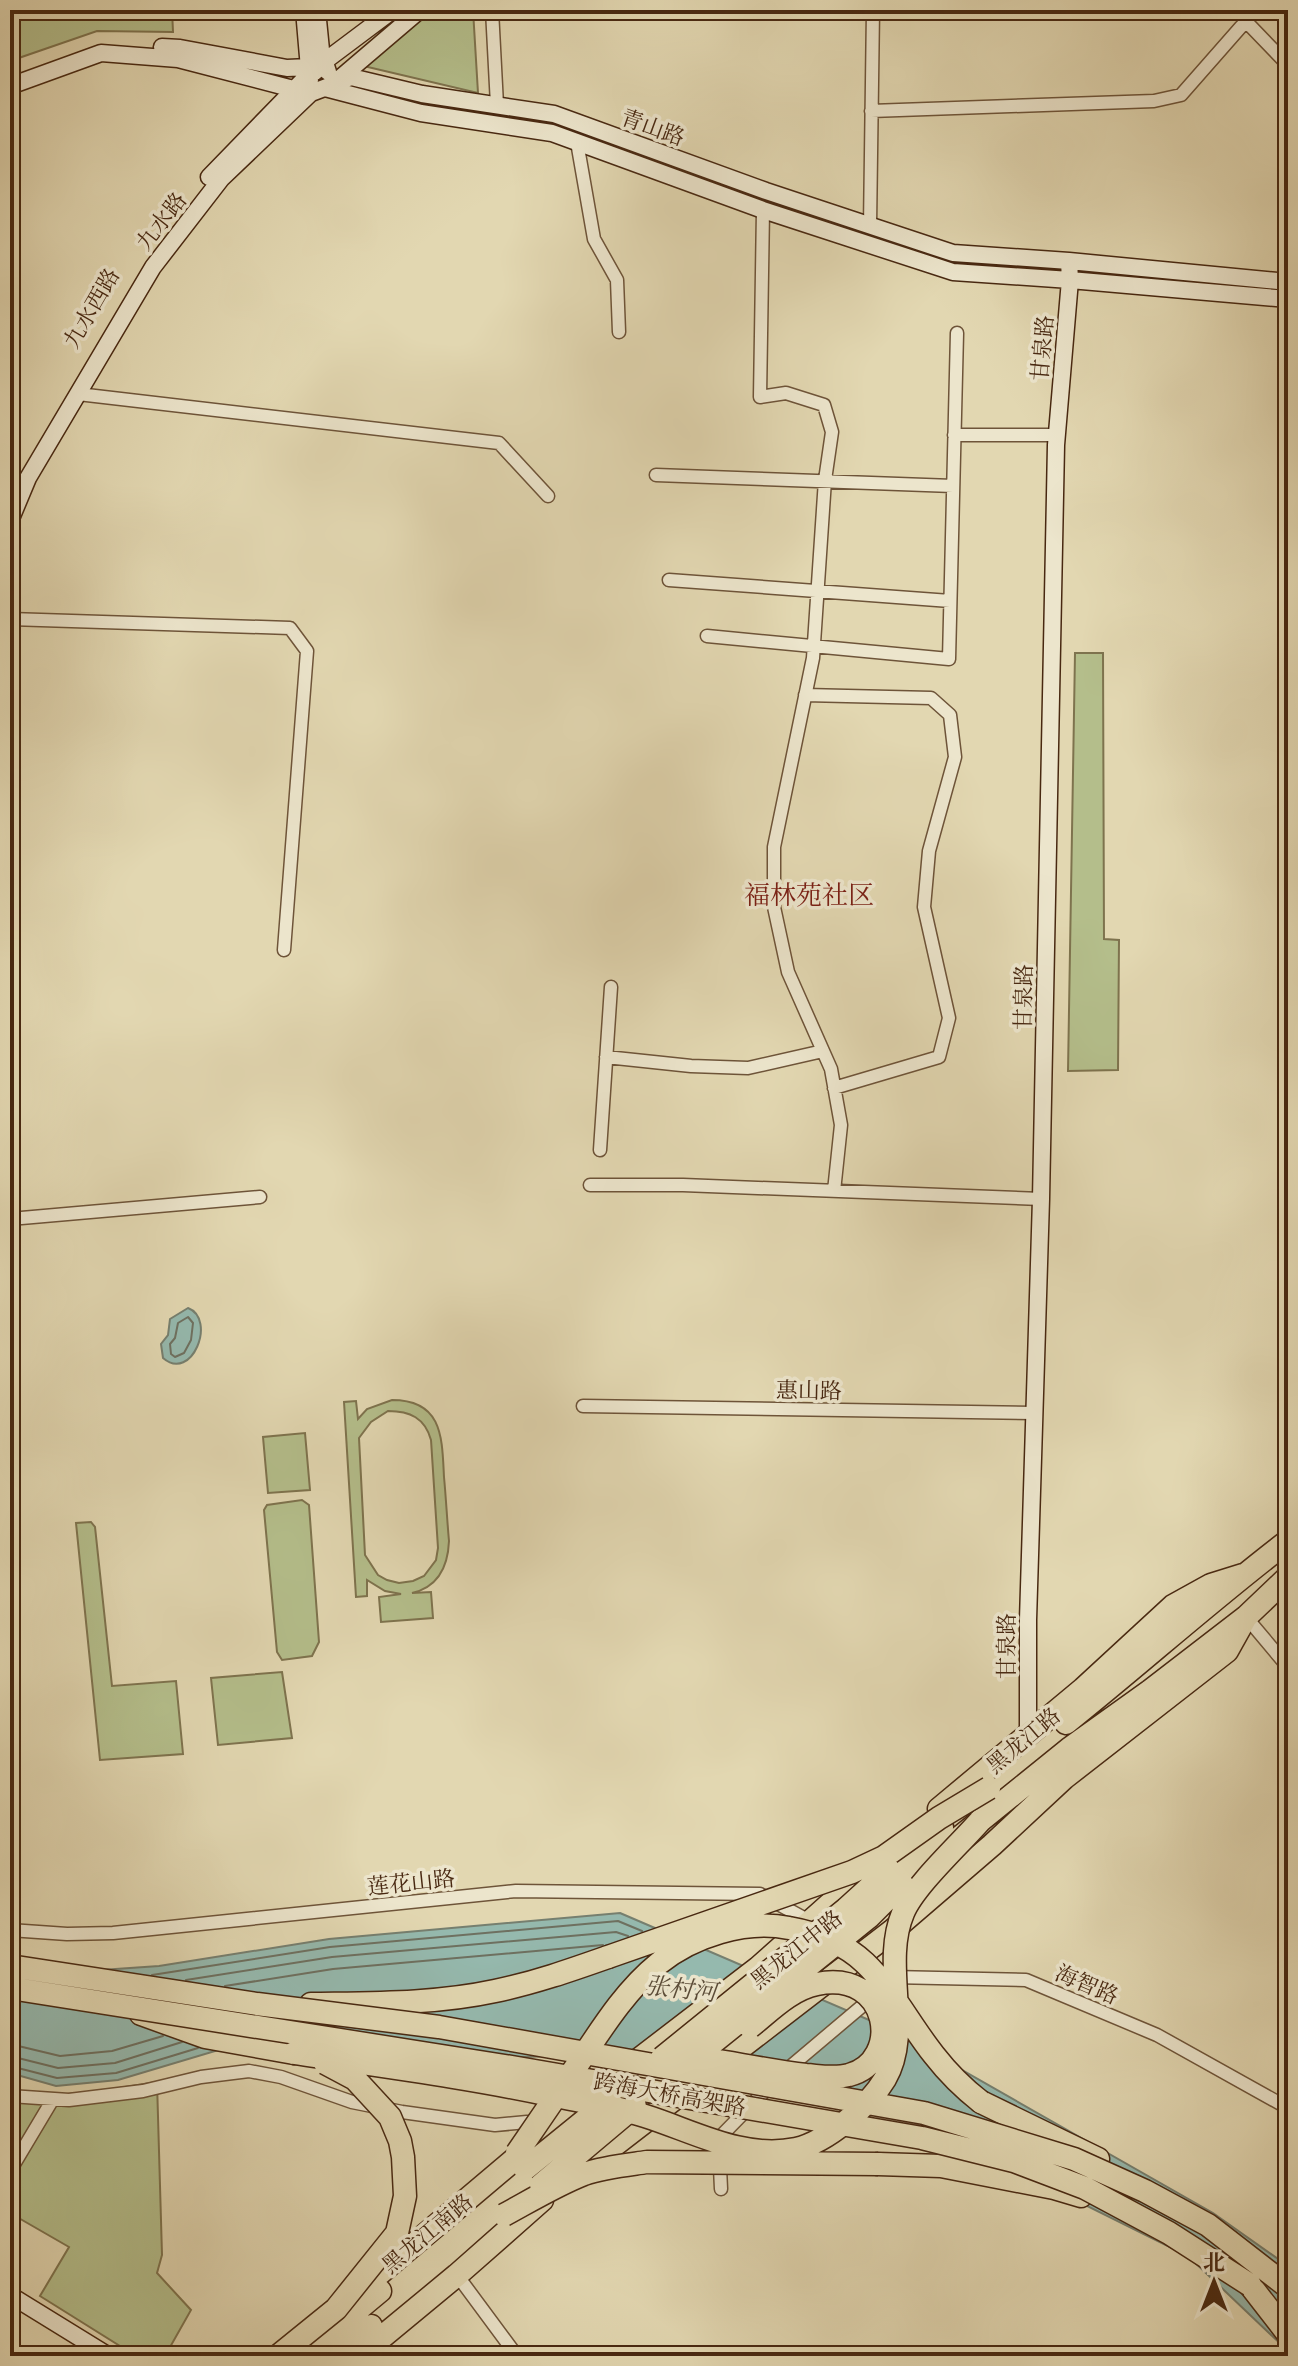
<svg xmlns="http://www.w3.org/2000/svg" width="1298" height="2366" font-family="'Libre Caslon Text','Noto Serif SC',serif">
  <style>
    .green { fill: #b4be8b; stroke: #7e734e; stroke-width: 2; fill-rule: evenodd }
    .water { fill: #95b9ae; stroke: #767f6f; stroke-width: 2 }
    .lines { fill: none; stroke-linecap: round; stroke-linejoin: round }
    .shore { stroke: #6e7060; stroke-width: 2 }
    .street-casing { stroke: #6e5439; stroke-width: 15 }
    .secondary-casing { stroke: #482811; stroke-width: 19 }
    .highway-casing { stroke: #482811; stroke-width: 25 }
    .street { stroke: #ece5cc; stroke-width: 12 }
    .secondary { stroke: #ece5cc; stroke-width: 16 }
    .highway { stroke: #e2d7b1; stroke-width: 22 }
    .highway-bridge-casing { stroke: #482811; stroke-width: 25; stroke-linecap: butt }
    .highway-bridge { stroke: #e2d7b1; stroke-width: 22 }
    .labels { text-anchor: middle; stroke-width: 7; stroke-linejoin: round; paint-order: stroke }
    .street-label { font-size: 22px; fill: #482811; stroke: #ece5cc }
    .water-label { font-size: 24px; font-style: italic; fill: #5b4c38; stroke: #ece5cc }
    .quarter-label { font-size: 26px; fill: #7a1f14; stroke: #ece5cc }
  </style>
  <rect width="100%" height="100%" fill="#e2d7b1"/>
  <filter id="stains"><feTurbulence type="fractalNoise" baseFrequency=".0025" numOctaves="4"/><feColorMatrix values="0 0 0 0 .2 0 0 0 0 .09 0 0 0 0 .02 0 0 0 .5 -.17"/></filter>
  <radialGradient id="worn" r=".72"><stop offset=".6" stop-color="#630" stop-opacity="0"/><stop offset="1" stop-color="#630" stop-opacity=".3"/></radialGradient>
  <path class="green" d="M10 10H172L173 32 97 31 10 61Z
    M421 10H473L478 93 355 64Z
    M1075 653H1103L1104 939 1119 940 1118 1070 1068 1071Z
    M392 1400C443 1400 442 1438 444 1477 446 1498 447 1519 449 1541 448 1566 438 1587 412 1593L431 1592 433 1618 381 1622 379 1597 401 1594 385 1591 367 1580V1596L356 1597 344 1402 356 1401 358 1419 367 1409ZM388 1411C410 1411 425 1418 431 1440L438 1548 436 1560 424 1576 413 1581 399 1583 387 1580 378 1575 365 1555 359 1438 371 1422Z
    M305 1433 310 1490 268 1493 263 1437Z
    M302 1500 309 1505 319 1642 312 1656 282 1660 277 1652 264 1510 267 1505Z
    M91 1522 95 1527 112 1686 176 1681 183 1754 100 1760 76 1523Z
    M282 1672 292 1738 218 1745 211 1678Z
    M157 2082 162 2255 157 2273 191 2310 165 2356H136L40 2296 69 2247 10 2213V2090L55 2095 100 2091Z"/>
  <path class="water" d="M188 1308C217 1319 192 1383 163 1358L161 1344 168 1335 170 1319Z
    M620 1913 890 2029 1213 2213 1288 2266V2351L1188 2256 821 2074 623 2053 315 2066 225 2048 118 2080 56 2086 10 2073V1972L28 1975 159 1966 329 1939Z"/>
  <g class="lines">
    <path class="shore" d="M188 1317 193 1323 191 1340 184 1353 175 1357 171 1354 170 1344 175 1338 178 1323Z
      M152 1975 330 1947 618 1921 642 1931
      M186 1980 332 1957 616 1932 628 1936
      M225 1986 333 1969 603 1945
      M10 2044 60 2056 112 2051 163 2036
      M10 2056 58 2068 115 2063 182 2042
      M10 2066 57 2078 116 2073 198 2048"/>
    <g class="street-casing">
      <path id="street" d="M492 10 497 105
        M1235 10 1288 65
        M871 111 1154 101 1181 95 1246 21
        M577 142 594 239 617 280 619 332
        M763 210 760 397 786 393 824 405 832 432 825 480 813 658 774 847V907L788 972 831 1069 841 1125 834 1191
        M870 226 873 10
        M78 394 499 443 548 496
        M954 435H1057
        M656 475 953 486
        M669 580 950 601
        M10 619 290 628 307 651 284 950
        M707 636 949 659 957 333
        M805 695 931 698 950 715 955 757 929 851 924 907 949 1018 939 1057 834 1088
        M606 1057 691 1066 748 1068 823 1051
        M600 1150 611 987
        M590 1185H683L1041 1199
        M10 1219 260 1197
        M583 1406 1034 1413
        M1246 1617 1288 1667
        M10 1930 67 1934 113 1933 516 1891 760 1894 813 1923
        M892 1977 1026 1980 1157 2035 1288 2108
        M784 2072 874 1996
        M10 2096 69 2100 143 2091 201 2077 249 2071 281 2077 352 2102 402 2112 495 2125 527 2122 538 2128
        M10 2171 53 2099
        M721 2189 719 2146 722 2135 771 2085
        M457 2275 517 2356"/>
    </g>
    <g class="secondary-casing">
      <path id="secondary" d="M304 10 310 80
        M317 10 321 50 328 72
        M162 47 180 48 287 68 309 67 315 72
        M332 85 351 77 422 94 554 114 766 191 953 253 1069 261 1288 282
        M10 86 101 53 178 59 301 91
        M325 88 421 113 552 133 763 210 953 272 1070 280 1288 299
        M209 177 313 70 393 10
        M10 521 28 478 153 267 221 179 311 93 332 85 420 10
        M1028 1736V1620L1041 1199 1056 445 1070 280 1069 261
        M10 2295 109 2356"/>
    </g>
    <g class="highway-casing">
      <path id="highway" d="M1066 1723C1141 1663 1212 1599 1288 1541
        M939 1809 1083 1689 1173 1606 1211 1585 1243 1575
        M889 1870 942 1827
        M902 1884 1069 1749 1150 1691 1246 1617 1288 1577
        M311 2004C372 2003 435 2004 495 1991 534 1983 571 1970 608 1957
        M141 2014 205 2037 294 2053
        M981 2102 1098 2159
        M878 2164 941 2166 1054 2188 1081 2196
        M573 2177 892 1931 992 1845 1064 1778 1227 1651 1246 1617
        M1250 2285 1288 2334
        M354 2295 573 2110 758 1968 876 1863
        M302 2356 380 2291
        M335 2356 371 2326
        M359 2356 457 2275 542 2200"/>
    </g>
    <use href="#street" class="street"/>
    <use href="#secondary" class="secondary"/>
    <use href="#highway" class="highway"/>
    <g class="highway-bridge-casing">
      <path id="highway-bridge" d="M608 1957 852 1872 884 1857 939 1818 989 1788
        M10 1966 257 2004 439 2027 924 2113 1074 2159 1145 2191 1208 2225 1288 2287
        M10 1988 505 2066 922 2138 1014 2161 1085 2188 1169 2233 1250 2285
        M294 2053C379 2066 466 2077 550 2095 581 2101 614 2106 645 2116 693 2131 743 2160 796 2149 827 2142 869 2106 885 2079 913 2031 881 1965 903 1913 914 1886 960 1844 980 1821
        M678 2055C721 2060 763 2070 806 2075 820 2076 835 2079 849 2075 903 2061 891 1969 817 1984 791 1989 770 2011 750 2027
        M662 2058 846 1909 889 1870
        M690 2061 869 1917 902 1884
        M517 2153C539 2121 560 2090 582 2058 604 2025 627 1989 658 1964 692 1936 746 1919 789 1928 817 1933 844 1943 865 1963 893 1990 910 2025 934 2055 948 2073 963 2088 981 2102
        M525 2169 610 2100
        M541 2185 635 2106
        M504 2215C530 2201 556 2185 584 2174 604 2167 626 2165 647 2162L878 2164
        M278 2356 336 2309 397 2233 405 2196 403 2157 400 2141 390 2117 355 2079 325 2063"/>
    </g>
    <use href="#highway-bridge" class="highway-bridge"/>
  </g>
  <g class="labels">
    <g class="street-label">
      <text transform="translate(653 127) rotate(20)" y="8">青山路</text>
      <text transform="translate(161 221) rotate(-52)" y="8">九水路</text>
      <text transform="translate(91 308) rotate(-60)" y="8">九水西路</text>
      <text transform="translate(1042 348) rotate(-85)" y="8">甘泉路</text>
      <text transform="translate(1023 997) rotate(-89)" y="8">甘泉路</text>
      <text transform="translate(809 1390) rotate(1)" y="8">惠山路</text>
      <text transform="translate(1006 1646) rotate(-90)" y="8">甘泉路</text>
      <text transform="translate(1023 1740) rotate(-40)" y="8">黑龙江路</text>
      <text transform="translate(411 1882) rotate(-6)" y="8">莲花山路</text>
      <text transform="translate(796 1949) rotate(-39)" y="8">黑龙江中路</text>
      <text transform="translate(1087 1984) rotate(23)" y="8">海智路</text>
      <text transform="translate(670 2094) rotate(10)" y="8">跨海大桥高架路</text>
      <text transform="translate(427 2233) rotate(-40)" y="8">黑龙江南路</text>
    </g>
    <g class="water-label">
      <text transform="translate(681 1989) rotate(6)" y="8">张村河</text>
    </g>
    <g class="quarter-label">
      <text x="809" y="904">福林苑社区</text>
    </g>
  </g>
  <rect width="1298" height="2366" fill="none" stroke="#e2d7b1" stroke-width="40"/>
  <rect x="12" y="12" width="1274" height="2342" fill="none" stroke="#482811" stroke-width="4"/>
  <rect x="20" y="20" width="1258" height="2326" fill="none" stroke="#482811" stroke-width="2"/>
  <g transform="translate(1214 2282)" stroke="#ece5cc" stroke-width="6" paint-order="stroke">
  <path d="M0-6L14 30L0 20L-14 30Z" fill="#482811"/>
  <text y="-12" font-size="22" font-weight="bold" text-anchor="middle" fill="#482811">北</text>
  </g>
  <rect width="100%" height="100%" filter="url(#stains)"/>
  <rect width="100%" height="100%" fill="url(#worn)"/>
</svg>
